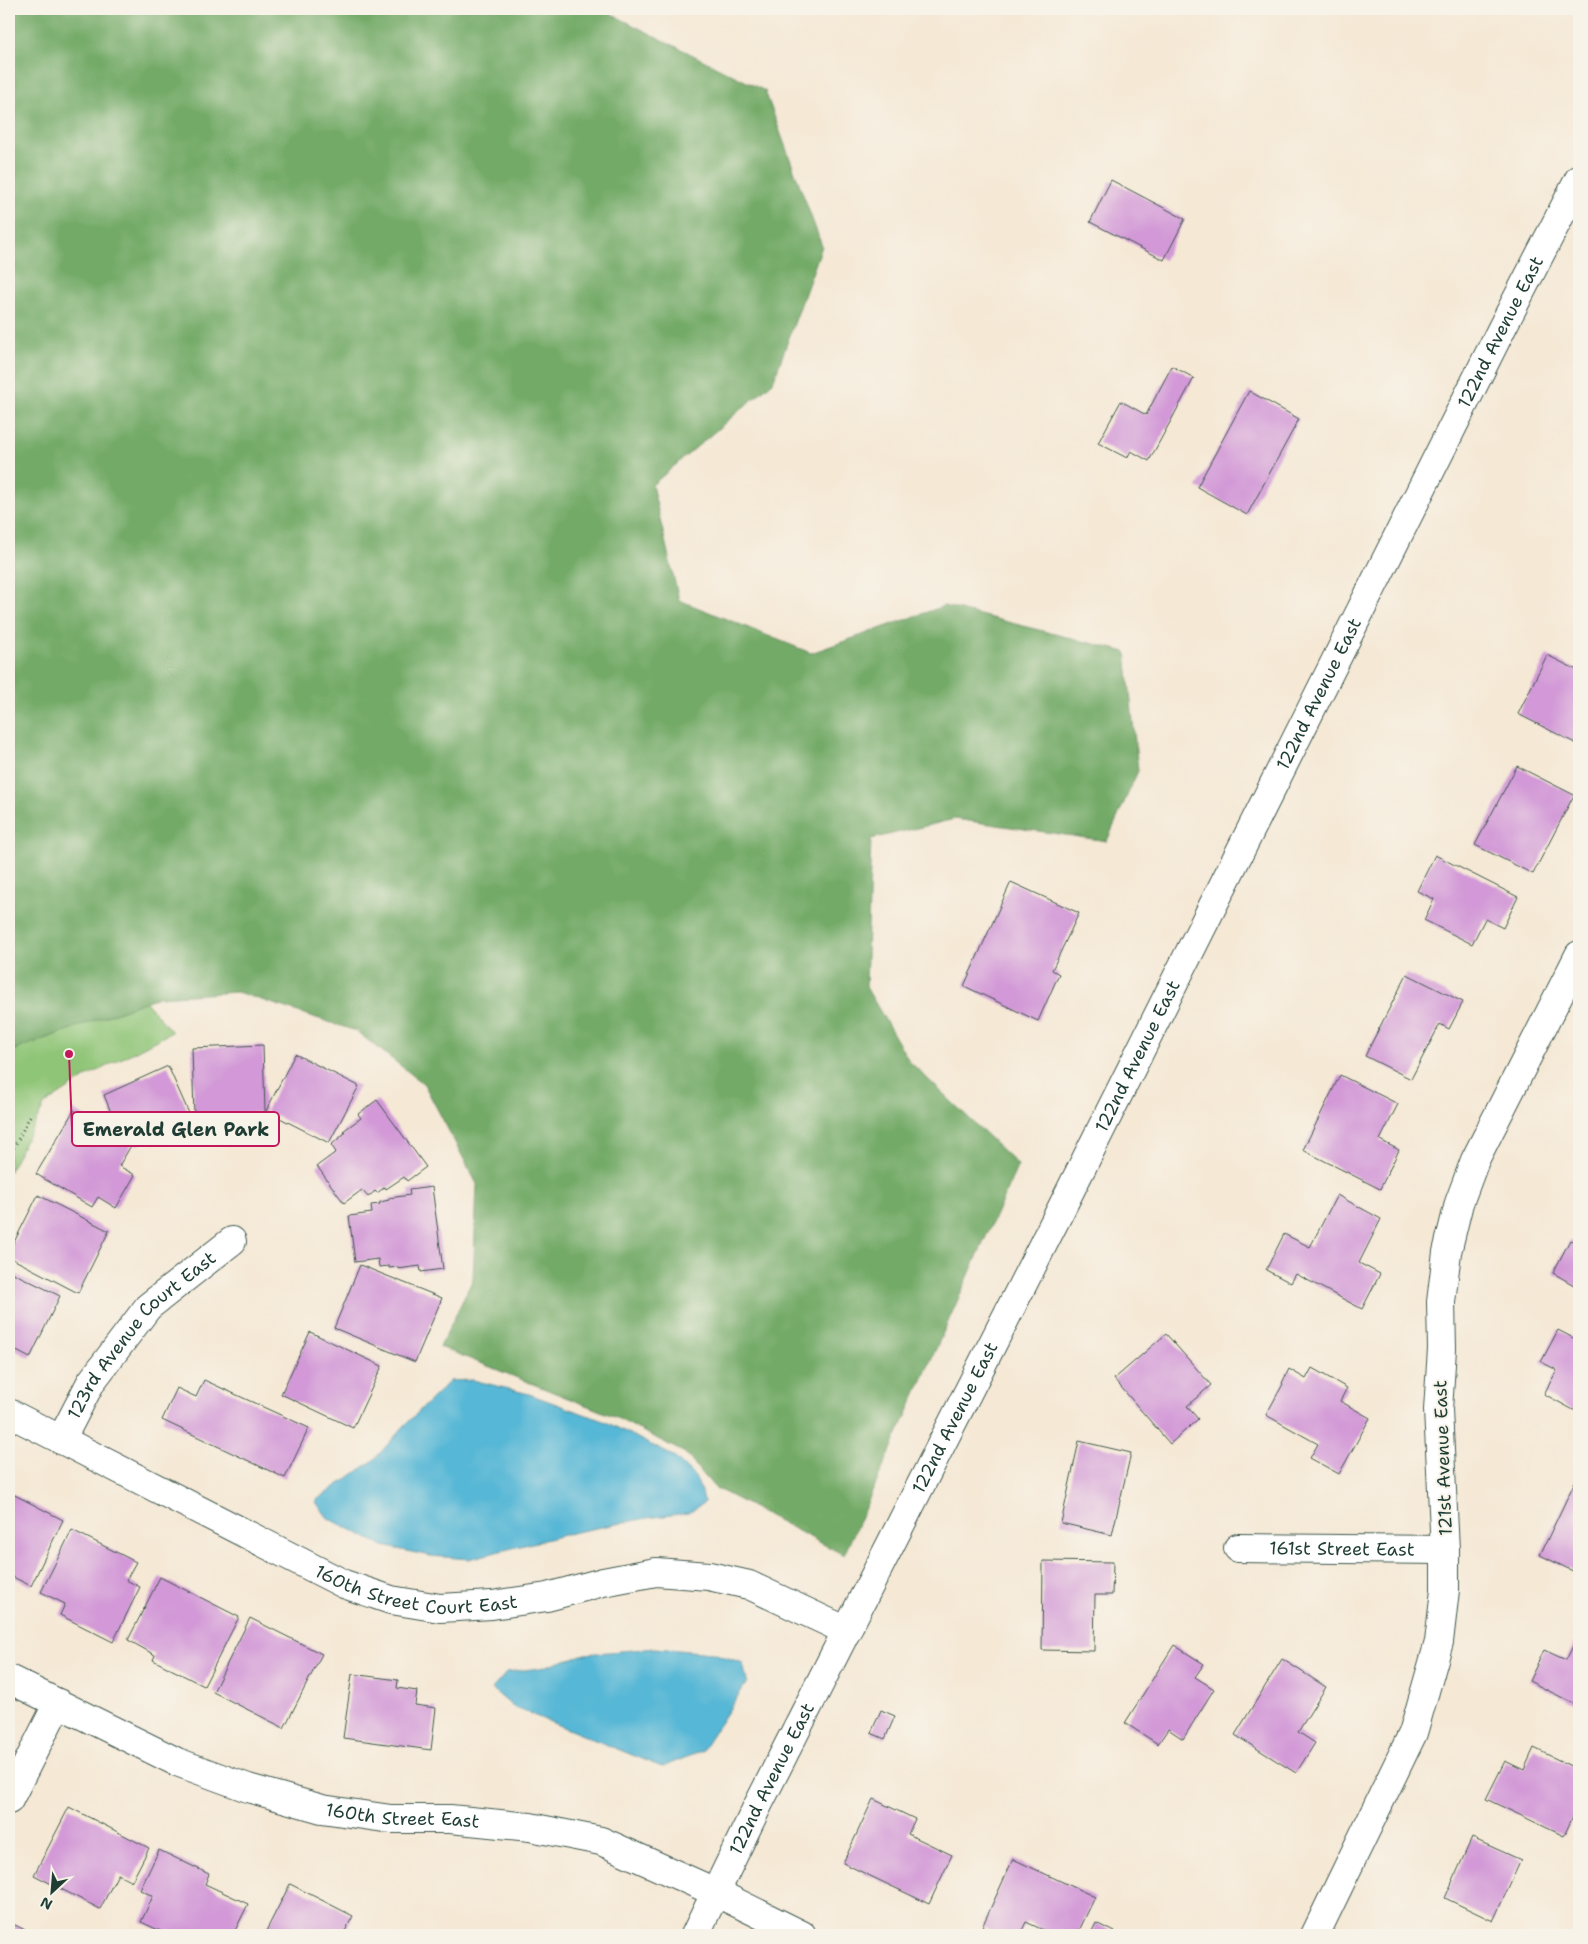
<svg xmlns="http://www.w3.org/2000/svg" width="1588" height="1944" font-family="'Shantell Sans',sans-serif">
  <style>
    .green { fill: #8fc577; stroke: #578156 }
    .forest { fill: #73aa68; stroke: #49744e }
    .water { fill: #57b7d6; stroke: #3b7a85 }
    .building { fill: #d298d7 }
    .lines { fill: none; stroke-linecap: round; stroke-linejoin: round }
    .minor-casing { stroke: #3f574c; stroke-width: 30 }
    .major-casing { stroke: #3f574c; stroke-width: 30 }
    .path { stroke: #3f574c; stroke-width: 3; stroke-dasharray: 1 4; stroke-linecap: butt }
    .minor { stroke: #fff; stroke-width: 28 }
    .major { stroke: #fff; stroke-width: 28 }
    .labels { text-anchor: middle; stroke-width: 4; stroke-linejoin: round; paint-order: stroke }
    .street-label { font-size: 18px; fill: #1f3d34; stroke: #f7f3e8 }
    .leader { fill: none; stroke: #c2185b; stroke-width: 2 }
    .callout-dot { fill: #c2185b; stroke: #f7f3e8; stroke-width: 2 }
    .callout { fill: #f7f3e8; stroke: #c2185b; stroke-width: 2 }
    .callout-label { font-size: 19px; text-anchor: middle; font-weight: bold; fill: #1f3d34 }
  </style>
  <rect width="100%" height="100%" fill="#f7f3e8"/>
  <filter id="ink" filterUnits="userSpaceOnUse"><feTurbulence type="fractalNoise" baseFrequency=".02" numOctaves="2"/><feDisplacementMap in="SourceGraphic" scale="10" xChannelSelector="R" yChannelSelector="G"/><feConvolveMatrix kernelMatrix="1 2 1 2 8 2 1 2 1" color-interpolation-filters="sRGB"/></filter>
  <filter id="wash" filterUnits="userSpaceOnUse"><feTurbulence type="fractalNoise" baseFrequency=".0096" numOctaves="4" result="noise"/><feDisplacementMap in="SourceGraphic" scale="20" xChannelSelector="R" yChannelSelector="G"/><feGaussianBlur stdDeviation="1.12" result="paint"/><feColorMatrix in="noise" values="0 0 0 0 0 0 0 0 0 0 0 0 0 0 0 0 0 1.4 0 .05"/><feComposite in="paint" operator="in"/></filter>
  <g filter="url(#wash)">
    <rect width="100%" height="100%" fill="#f5e8d5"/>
    <path class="green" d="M9 906 120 972 172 1032 86 1077 45 1104 9 1172Z"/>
    <path class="forest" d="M9 9H601L765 91 822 246 773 382 652 485 679 600 811 653 944 606 1126 652 1138 771 1107 841 955 819 871 839 866 987 909 1061 1018 1165 844 1555 714 1487 685 1453 613 1416 440 1347 473 1279 477 1184 424 1084 356 1031 237 992 158 997 9 1052Z"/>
    <path class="water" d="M473 1380 529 1394 606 1422 673 1456 696 1478 705 1502 688 1513 647 1518 576 1532 469 1559 430 1556 383 1546 328 1518 315 1501 374 1460 406 1424 450 1381Z
      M655 1648 713 1653 743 1663 747 1682 702 1751 662 1767 513 1707 492 1689 507 1672 540 1668 585 1654Z"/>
    <g id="blocks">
      <path class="building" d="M1111 180 1185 219 1164 260 1090 222Z
        M1172 366 1194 378 1149 461 1131 451 1127 458 1098 443 1121 401 1146 415Z
        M1249 391 1299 419 1247 515 1197 487Z
        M1547 655 1579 671V734L1575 743 1518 714Z
        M1517 766 1574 795 1533 874 1475 845Z
        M1435 855 1518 897 1503 928 1485 919 1472 944 1424 920 1434 899 1417 891Z
        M1011 882 1079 913 1052 970 1059 974 1038 1021 964 986Z
        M1407 974 1463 1002 1449 1029 1440 1024 1411 1079 1365 1056Z
        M263 1045 265 1112 246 1113V1129L214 1131 213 1114 194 1115 192 1048Z
        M295 1054 359 1086 329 1143 266 1111Z
        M168 1066 196 1129 169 1142 165 1133 137 1145 124 1115 114 1120 104 1095Z
        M1340 1075 1398 1104 1380 1140 1399 1150 1380 1189 1303 1150Z
        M377 1100 426 1167 407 1181 404 1177 386 1189 385 1187 377 1193 375 1191 368 1197 362 1190 344 1203 317 1166 336 1152 331 1145 345 1133 343 1131 361 1118 358 1114Z
        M74 1110 132 1144 119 1166 135 1175 116 1208 98 1197 92 1207 36 1174Z
        M432 1187 443 1269 421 1272 420 1266 398 1269V1267L389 1268V1266L379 1267 378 1259 355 1262 349 1216 372 1213 371 1205 380 1204V1202L389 1200V1198L410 1195 409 1190Z
        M38 1195 109 1231 78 1293 9 1257V1252Z
        M1337 1195 1381 1219 1359 1263 1380 1274 1362 1309 1296 1274 1291 1283 1266 1270 1284 1234 1310 1247Z
        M1570 1240 1579 1244V1288L1553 1273Z
        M360 1265 442 1298 415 1362 334 1328Z
        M9 1271 60 1296 30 1358 9 1347Z
        M1558 1330 1579 1341V1413L1544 1394 1557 1370 1541 1362Z
        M310 1332 382 1366 353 1428 281 1394Z
        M1166 1334 1211 1385 1187 1406 1198 1419 1170 1444 1114 1379Z
        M1312 1368 1347 1388 1340 1401 1370 1418 1339 1474 1310 1458 1318 1444 1266 1415 1283 1384 1282 1383 1289 1369 1306 1379Z
        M204 1380 309 1428 285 1478 162 1420 177 1388 196 1397Z
        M1079 1441 1131 1453 1112 1535 1061 1523Z
        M1579 1473V1574L1540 1555Z
        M9 1492 63 1520 31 1586 9 1575Z
        M72 1530 136 1562 126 1580 140 1587 113 1642 60 1615 65 1604 41 1592Z
        M1043 1561 1113 1562 1112 1595H1095L1094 1651 1042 1650Z
        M160 1577 239 1617 204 1686 153 1660 155 1655 128 1640Z
        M250 1618 322 1654 284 1728 213 1692Z
        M1579 1634V1706L1529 1681 1544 1650 1566 1660Z
        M1174 1645 1204 1664 1195 1677 1214 1689 1183 1739 1168 1729 1158 1744 1125 1723Z
        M1282 1659 1326 1687 1298 1732 1315 1743 1296 1773 1235 1735Z
        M352 1674 398 1680 397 1688 417 1691 415 1705 436 1708 431 1750 343 1738Z
        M881 1710 895 1716 885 1739 871 1733Z
        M1534 1748 1579 1770V1803L1564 1836 1486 1799 1505 1761 1524 1770Z
        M873 1799 915 1819 908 1834 952 1855 929 1904 843 1863Z
        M69 1807 149 1848 132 1881 118 1874 100 1909 34 1875Z
        M1472 1838 1521 1860 1493 1921 1445 1898Z
        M159 1850 209 1874 205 1884 248 1904 233 1935H169L141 1922 153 1896 140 1890Z
        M1013 1859 1095 1897 1077 1935H1054L1026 1922 1020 1935H1001L982 1927Z
        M290 1884 353 1916 343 1935H264Z
        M1096 1923 1120 1935H1090Z
        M13 1924 35 1935H9Z"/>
    </g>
  </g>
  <g filter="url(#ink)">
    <use href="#blocks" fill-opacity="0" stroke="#3f574c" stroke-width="1"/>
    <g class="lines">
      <g class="minor-casing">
        <g id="minor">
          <path id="s1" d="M9 1413 344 1584 391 1600 440 1608 492 1605 547 1597 603 1582 656 1572 709 1576 749 1585 847 1631"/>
          <path id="s2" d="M61 1440 91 1382 148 1307 232 1241"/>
          <path id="s3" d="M1238 1548 1445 1550"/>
          <path id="s4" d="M9 1679 177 1762 248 1788 322 1809 391 1819H450L530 1827 601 1841 715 1892 802 1935"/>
          <path d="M9 1800 58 1703"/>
          <path d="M1315 1935 1413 1733 1439 1642 1445 1590V1550L1438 1410 1442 1349 1441 1302 1447 1252 1459 1203 1475 1160 1579 955"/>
        </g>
      </g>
      <g class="major-casing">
        <g id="major">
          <path id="s5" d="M695 1935 757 1807 1060 1211 1503 326 1579 179"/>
        </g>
      </g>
      <path class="path" d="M9 1157 30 1116"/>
      <use href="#minor" class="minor"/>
      <use href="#major" class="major"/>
    </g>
  </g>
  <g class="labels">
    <g class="street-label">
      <text dy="6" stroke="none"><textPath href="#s5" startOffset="1794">122nd Avenue East</textPath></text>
      <text dy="6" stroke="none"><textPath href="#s5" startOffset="1389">122nd Avenue East</textPath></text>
      <text dy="6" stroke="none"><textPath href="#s5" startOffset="984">122nd Avenue East</textPath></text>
      <text dy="6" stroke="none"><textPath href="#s2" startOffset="134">123rd Avenue Court East</textPath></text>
      <text dy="6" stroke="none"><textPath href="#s5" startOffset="579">122nd Avenue East</textPath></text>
      <text transform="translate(1443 1458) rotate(-92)" y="6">121st Avenue East</text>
      <text dy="6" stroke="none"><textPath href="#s3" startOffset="104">161st Street East</textPath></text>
      <text dy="6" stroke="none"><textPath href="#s1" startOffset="449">160th Street Court East</textPath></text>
      <text dy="6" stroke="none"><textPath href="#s5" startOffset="174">122nd Avenue East</textPath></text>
      <text dy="6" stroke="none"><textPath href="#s4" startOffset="421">160th Street East</textPath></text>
    </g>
  </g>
  <path class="leader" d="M69 1054L72 1129"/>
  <circle class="callout-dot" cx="69" cy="1054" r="5"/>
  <rect class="callout" x="72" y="1112" width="207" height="34" rx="5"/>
  <g class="callout-label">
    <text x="176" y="1136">Emerald Glen Park</text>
  </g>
  <rect width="1588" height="1944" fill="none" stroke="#f7f3e8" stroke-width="30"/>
  <g transform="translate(52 1892) rotate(206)" stroke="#f7f3e8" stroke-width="4" paint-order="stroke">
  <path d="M0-4L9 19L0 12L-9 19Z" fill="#1f3d34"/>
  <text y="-8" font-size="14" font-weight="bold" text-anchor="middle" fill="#1f3d34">N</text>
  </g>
</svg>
